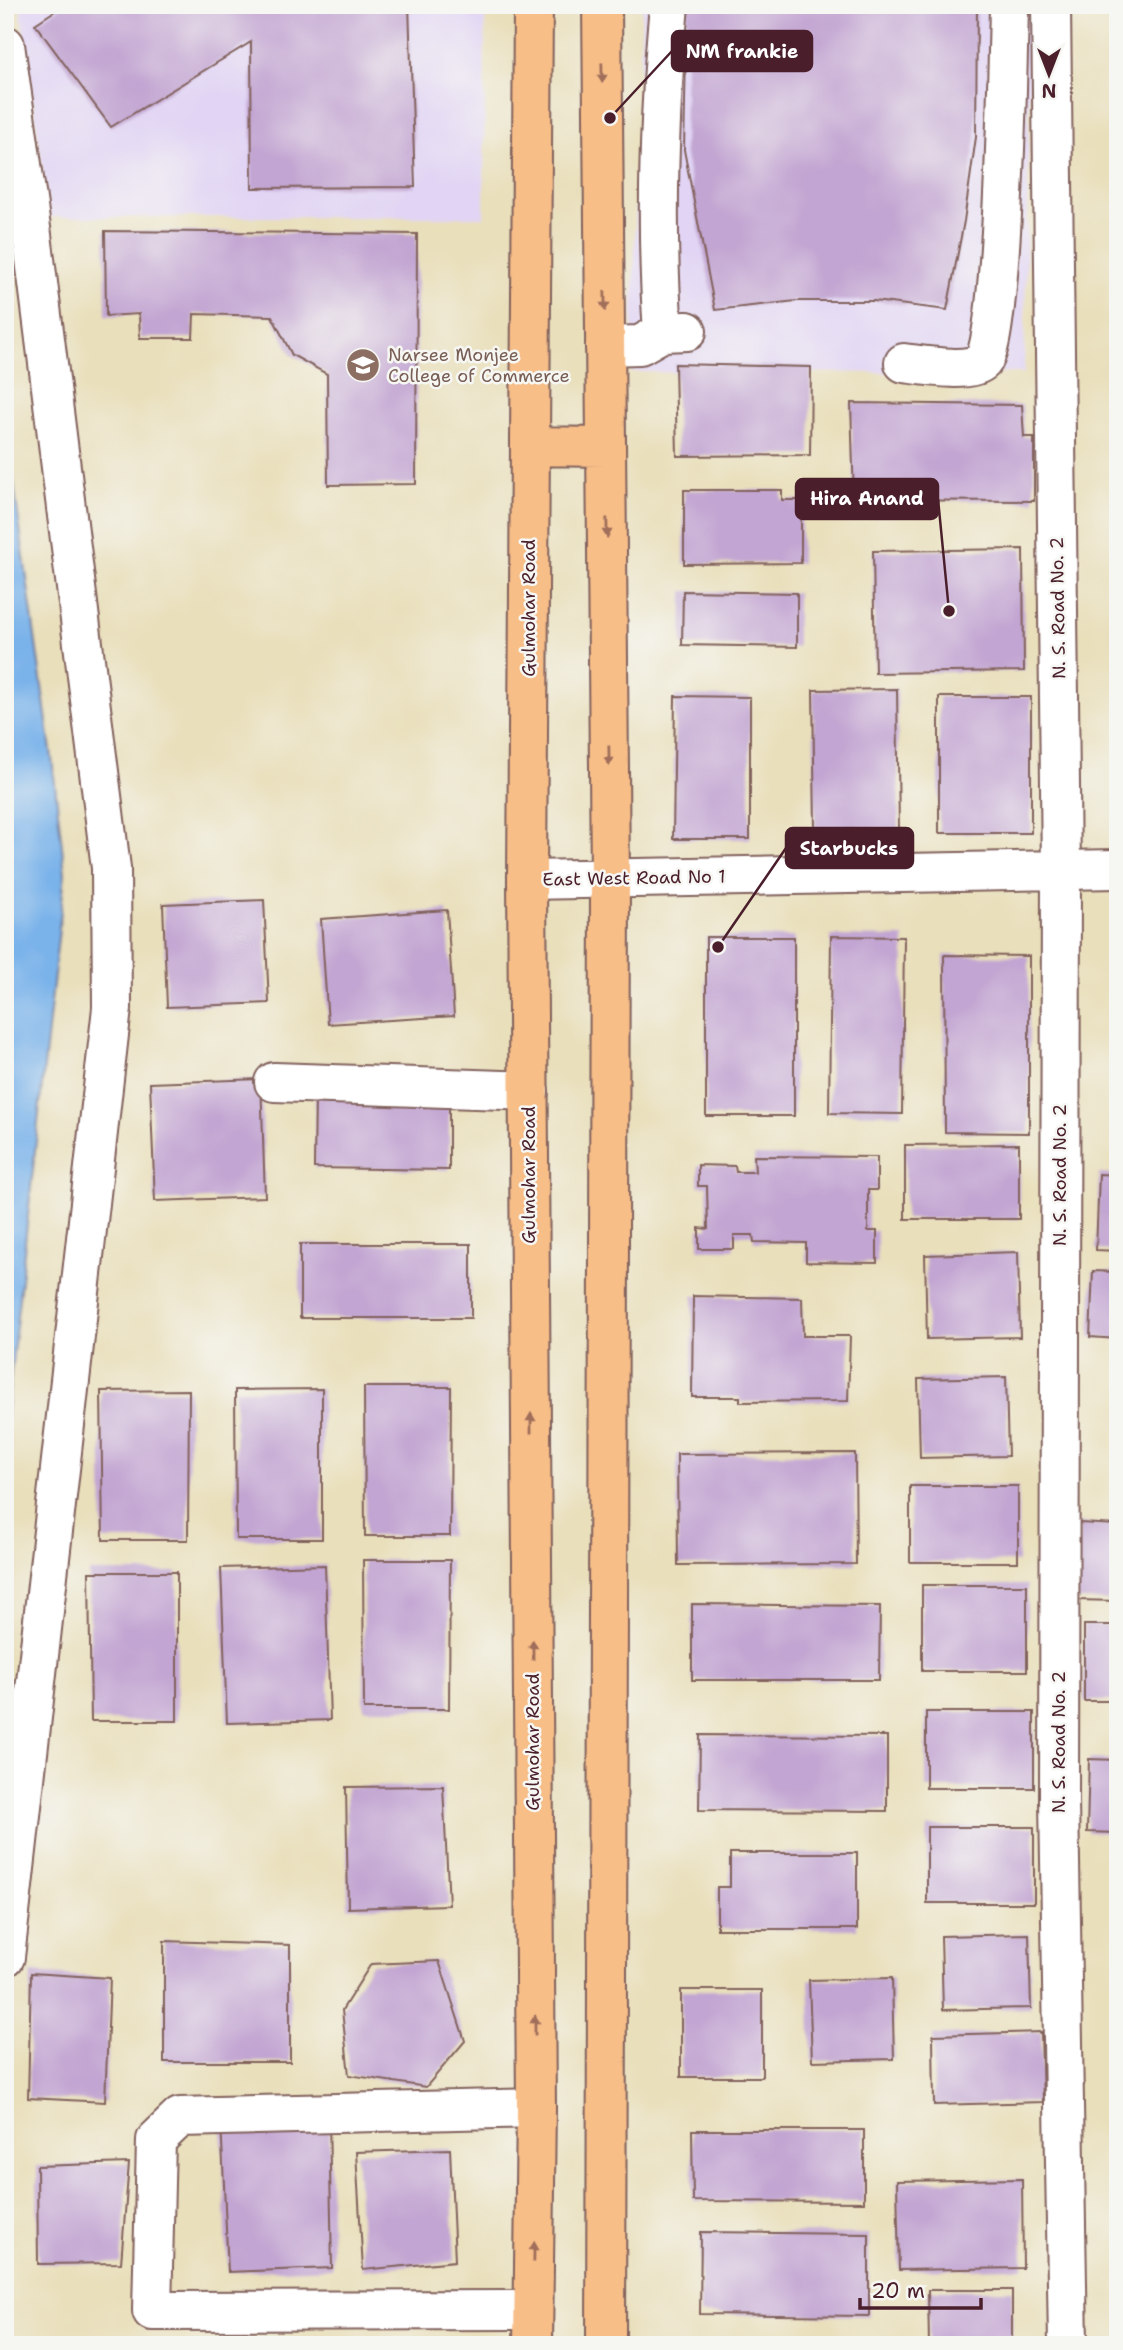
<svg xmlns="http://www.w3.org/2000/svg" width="1123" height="2350" font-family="'Shantell Sans',sans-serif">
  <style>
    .built { fill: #e1d4f4 }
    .water { fill: #7ab3ea; stroke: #62698a; stroke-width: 2 }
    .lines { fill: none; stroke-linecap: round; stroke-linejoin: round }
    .stream { stroke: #7ab3ea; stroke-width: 12 }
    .building { fill: #c2a5d2 }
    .minor-casing { stroke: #82625d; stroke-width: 42 }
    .major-casing { stroke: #82625d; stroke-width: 42 }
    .minor { stroke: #fff; stroke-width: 38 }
    .major { stroke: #f7be88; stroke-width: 38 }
    .oneway { fill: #a06e5a }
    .labels { text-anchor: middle; stroke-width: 5; stroke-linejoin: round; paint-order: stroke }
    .education-label { font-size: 18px; fill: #785e54; stroke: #f6f6f2; text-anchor: start }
    .street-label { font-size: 18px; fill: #4a1f2b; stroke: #f6f6f2 }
    .leader { fill: none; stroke: #4a1f2b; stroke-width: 2.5 }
    .callout-dot { fill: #4a1f2b; stroke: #f6f6f2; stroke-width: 2.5 }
    .callout { fill: #4a1f2b; stroke: #4a1f2b; stroke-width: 2.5 }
    .callout-label { font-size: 19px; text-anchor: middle; font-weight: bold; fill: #fff }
  </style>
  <rect width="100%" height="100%" fill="#f6f6f2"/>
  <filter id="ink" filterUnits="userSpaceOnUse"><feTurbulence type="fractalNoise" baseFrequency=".0143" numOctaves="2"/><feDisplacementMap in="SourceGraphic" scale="14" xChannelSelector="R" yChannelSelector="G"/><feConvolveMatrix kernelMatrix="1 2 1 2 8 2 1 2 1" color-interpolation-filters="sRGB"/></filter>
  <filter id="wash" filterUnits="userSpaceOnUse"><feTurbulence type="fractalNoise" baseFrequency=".00686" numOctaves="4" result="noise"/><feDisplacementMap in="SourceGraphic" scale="28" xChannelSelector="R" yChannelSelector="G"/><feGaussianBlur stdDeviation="1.57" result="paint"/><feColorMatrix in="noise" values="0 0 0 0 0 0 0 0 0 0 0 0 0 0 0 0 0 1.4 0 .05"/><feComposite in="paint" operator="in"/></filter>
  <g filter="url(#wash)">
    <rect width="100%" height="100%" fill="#e9dfbb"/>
    <path class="built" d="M20 5H485L484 217H49Z
      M642 5H1031L1024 373 631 372Z"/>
    <path class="water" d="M5 421 52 758 65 873 5 1428Z"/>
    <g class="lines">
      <path class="stream" d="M5 919V921"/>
    </g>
    <g id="blocks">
      <path class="building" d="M64 5H409L415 187 252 188 251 42 111 127 35 24Z
        M687 5H977L976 137 964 221 947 310 874 301H796L715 310 684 150Z
        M105 231 417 234 416 484 328 485 327 374 292 355 272 316 194 314 193 338H140L139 314 106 316Z
        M675 364 811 367 810 455 677 456Z
        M851 403 1022 405 1024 437H1034V501L854 500Z
        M684 490H782V500H801V563L684 564Z
        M1023 549 1024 671 875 673 873 551Z
        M683 591 797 593V647L682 645Z
        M897 689 899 829 815 830 813 690Z
        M675 696 750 697V839H673Z
        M939 697H1031V833H939Z
        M264 900 269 1003 167 1007 163 904Z
        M447 910 454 1016 328 1024 321 919Z
        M831 936 904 937 902 1114 829 1113Z
        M706 937H794V1116H706Z
        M944 955 1029 956V1133L945 1132Z
        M261 1079 265 1197 155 1201 150 1083Z
        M315 1095H449V1170L314 1168Z
        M1019 1144V1219H905V1145Z
        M754 1156 877 1157V1190H868V1231H877V1263L806 1262V1243L754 1242 753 1235H734V1249H699V1228L708 1229 707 1186H698V1165L735 1166 736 1172H755Z
        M1099 1174 1118 1175V1251L1096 1250Z
        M300 1244H471V1318H300Z
        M1018 1252 1020 1337 927 1339 925 1255Z
        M1093 1271 1118 1272V1339L1090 1337Z
        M693 1296 802 1298 803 1336H850L848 1401 740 1402V1397H692Z
        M1006 1377 1008 1456 920 1458 918 1379Z
        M364 1387H451L450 1536H365Z
        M322 1389V1539H236L235 1390Z
        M189 1390 188 1540H103L101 1391Z
        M855 1453 856 1564 678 1565 677 1454Z
        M910 1486H1018V1562H910Z
        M1079 1523 1118 1525V1601L1076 1600Z
        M363 1560H450L449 1709H364Z
        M325 1565 330 1720 227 1723 221 1568Z
        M89 1572H177V1721H91Z
        M922 1585H1027V1671H922Z
        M692 1604 880 1606 879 1680H692Z
        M1084 1625H1118V1701H1084Z
        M926 1712H1034V1788H926Z
        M700 1735 887 1736V1811L699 1810Z
        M1089 1759 1118 1760V1833L1087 1832Z
        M443 1786 449 1905 348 1908 346 1787Z
        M927 1827H1034V1903H927Z
        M730 1853H857V1929H717V1887H730Z
        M1029 1934 1031 2008 943 2010 941 1936Z
        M164 1941 290 1945V2062H164Z
        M439 1961 465 2041 426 2087 349 2075 342 2010 371 1964Z
        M31 1973 110 1978 105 2102 28 2098Z
        M892 1978 894 2059 812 2061 809 1980Z
        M681 1990H762V2077H681Z
        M1041 2032 1043 2102 934 2105 933 2035Z
        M329 2117 332 2268 228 2272 221 2120Z
        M692 2130H864V2202L693 2201Z
        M450 2149 455 2261 363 2270 356 2152Z
        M129 2163 121 2263 38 2264 37 2166Z
        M1022 2179 1023 2268 899 2270 897 2181Z
        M701 2232 869 2234V2316L700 2314Z
        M928 2290H1012V2345H929Z"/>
    </g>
  </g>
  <g filter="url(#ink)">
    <use href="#blocks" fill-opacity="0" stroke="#82625d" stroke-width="2"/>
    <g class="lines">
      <g class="minor-casing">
        <path id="minor" d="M1051 5 1061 871 1059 1800 1068 2345
          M5 45 32 235 111 868 112 1008 5 1957
          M663 332C655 223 659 114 669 5
          M605 346 640 345 663 332 687 331
          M904 363C921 365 971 374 983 361 1003 338 1008 54 1009 5
          M527 880 1118 869
          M274 1082 529 1091
          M533 2310 152 2311 156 2140 180 2117 536 2108"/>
      </g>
      <g class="major-casing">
        <path id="major" d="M533 5 527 880 536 2108 533 2345
          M602 5 610 878 606 2345
          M530 446 606 447"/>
      </g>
      <use href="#minor" class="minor"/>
      <use href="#major" class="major"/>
    </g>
    <defs><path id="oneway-solid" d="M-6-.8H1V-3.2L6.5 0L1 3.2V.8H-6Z" transform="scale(1.75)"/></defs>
    <g class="oneway">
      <use href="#oneway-solid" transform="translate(602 73) rotate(89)"/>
      <use href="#oneway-solid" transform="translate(605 301) rotate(89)"/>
      <use href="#oneway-solid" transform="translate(607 528) rotate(89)"/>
      <use href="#oneway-solid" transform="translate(609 756) rotate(89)"/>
      <use href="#oneway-solid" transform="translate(531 1423) rotate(-90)"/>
      <use href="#oneway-solid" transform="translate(533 1650) rotate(-90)"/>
      <use href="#oneway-solid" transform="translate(535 2025) rotate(-90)"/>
      <use href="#oneway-solid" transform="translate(534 2252) rotate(-89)"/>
    </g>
  </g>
  <defs>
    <g id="university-disc" transform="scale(1.75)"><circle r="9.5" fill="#8d6e63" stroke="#f6f6f2"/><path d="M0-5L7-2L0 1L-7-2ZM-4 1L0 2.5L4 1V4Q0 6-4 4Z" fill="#fff"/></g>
  </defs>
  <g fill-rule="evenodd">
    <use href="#university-disc" x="363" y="365"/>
  </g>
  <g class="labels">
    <g class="education-label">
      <text x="388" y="361">Narsee Monjee<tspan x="388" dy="21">College of Commerce</tspan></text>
    </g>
    <g class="street-label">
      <text transform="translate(529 608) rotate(-90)" y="6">Gulmohar Road</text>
      <text transform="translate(1058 608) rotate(-91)" y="6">N. S. Road No. 2</text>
      <text transform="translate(634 878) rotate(-1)" y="6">East West Road No 1</text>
      <text transform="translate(529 1175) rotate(-90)" y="6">Gulmohar Road</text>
      <text transform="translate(1060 1175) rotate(-90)" y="6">N. S. Road No. 2</text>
      <text transform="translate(533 1742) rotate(-90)" y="6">Gulmohar Road</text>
      <text transform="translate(1059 1742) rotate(-90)" y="6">N. S. Road No. 2</text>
    </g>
  </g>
  <path class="leader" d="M610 118L672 51M949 611L938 499M718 947L786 848"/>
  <g class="callout-dot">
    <circle cx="610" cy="118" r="7"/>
    <circle cx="949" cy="611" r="7"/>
    <circle cx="718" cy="947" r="7"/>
  </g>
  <g class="callout">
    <rect x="672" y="31" width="140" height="40" rx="7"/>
    <rect x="796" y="479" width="142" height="40" rx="7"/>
    <rect x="786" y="828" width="127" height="40" rx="7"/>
  </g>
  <g class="callout-label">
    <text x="742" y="58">NM frankie</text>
    <text x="867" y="505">Hira Anand</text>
    <text x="849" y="855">Starbucks</text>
  </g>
  <rect width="1123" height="2350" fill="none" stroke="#f6f6f2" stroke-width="28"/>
  <g transform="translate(1049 74) rotate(180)" stroke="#f6f6f2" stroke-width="5" paint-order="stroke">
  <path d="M0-5L12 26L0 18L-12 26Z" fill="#4a1f2b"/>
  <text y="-10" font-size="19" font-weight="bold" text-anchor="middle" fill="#4a1f2b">N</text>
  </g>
  <path d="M860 2298v10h121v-10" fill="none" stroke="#4a1f2b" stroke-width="3.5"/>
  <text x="871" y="2298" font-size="21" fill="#4a1f2b" stroke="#f6f6f2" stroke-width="5" paint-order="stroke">20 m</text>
</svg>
